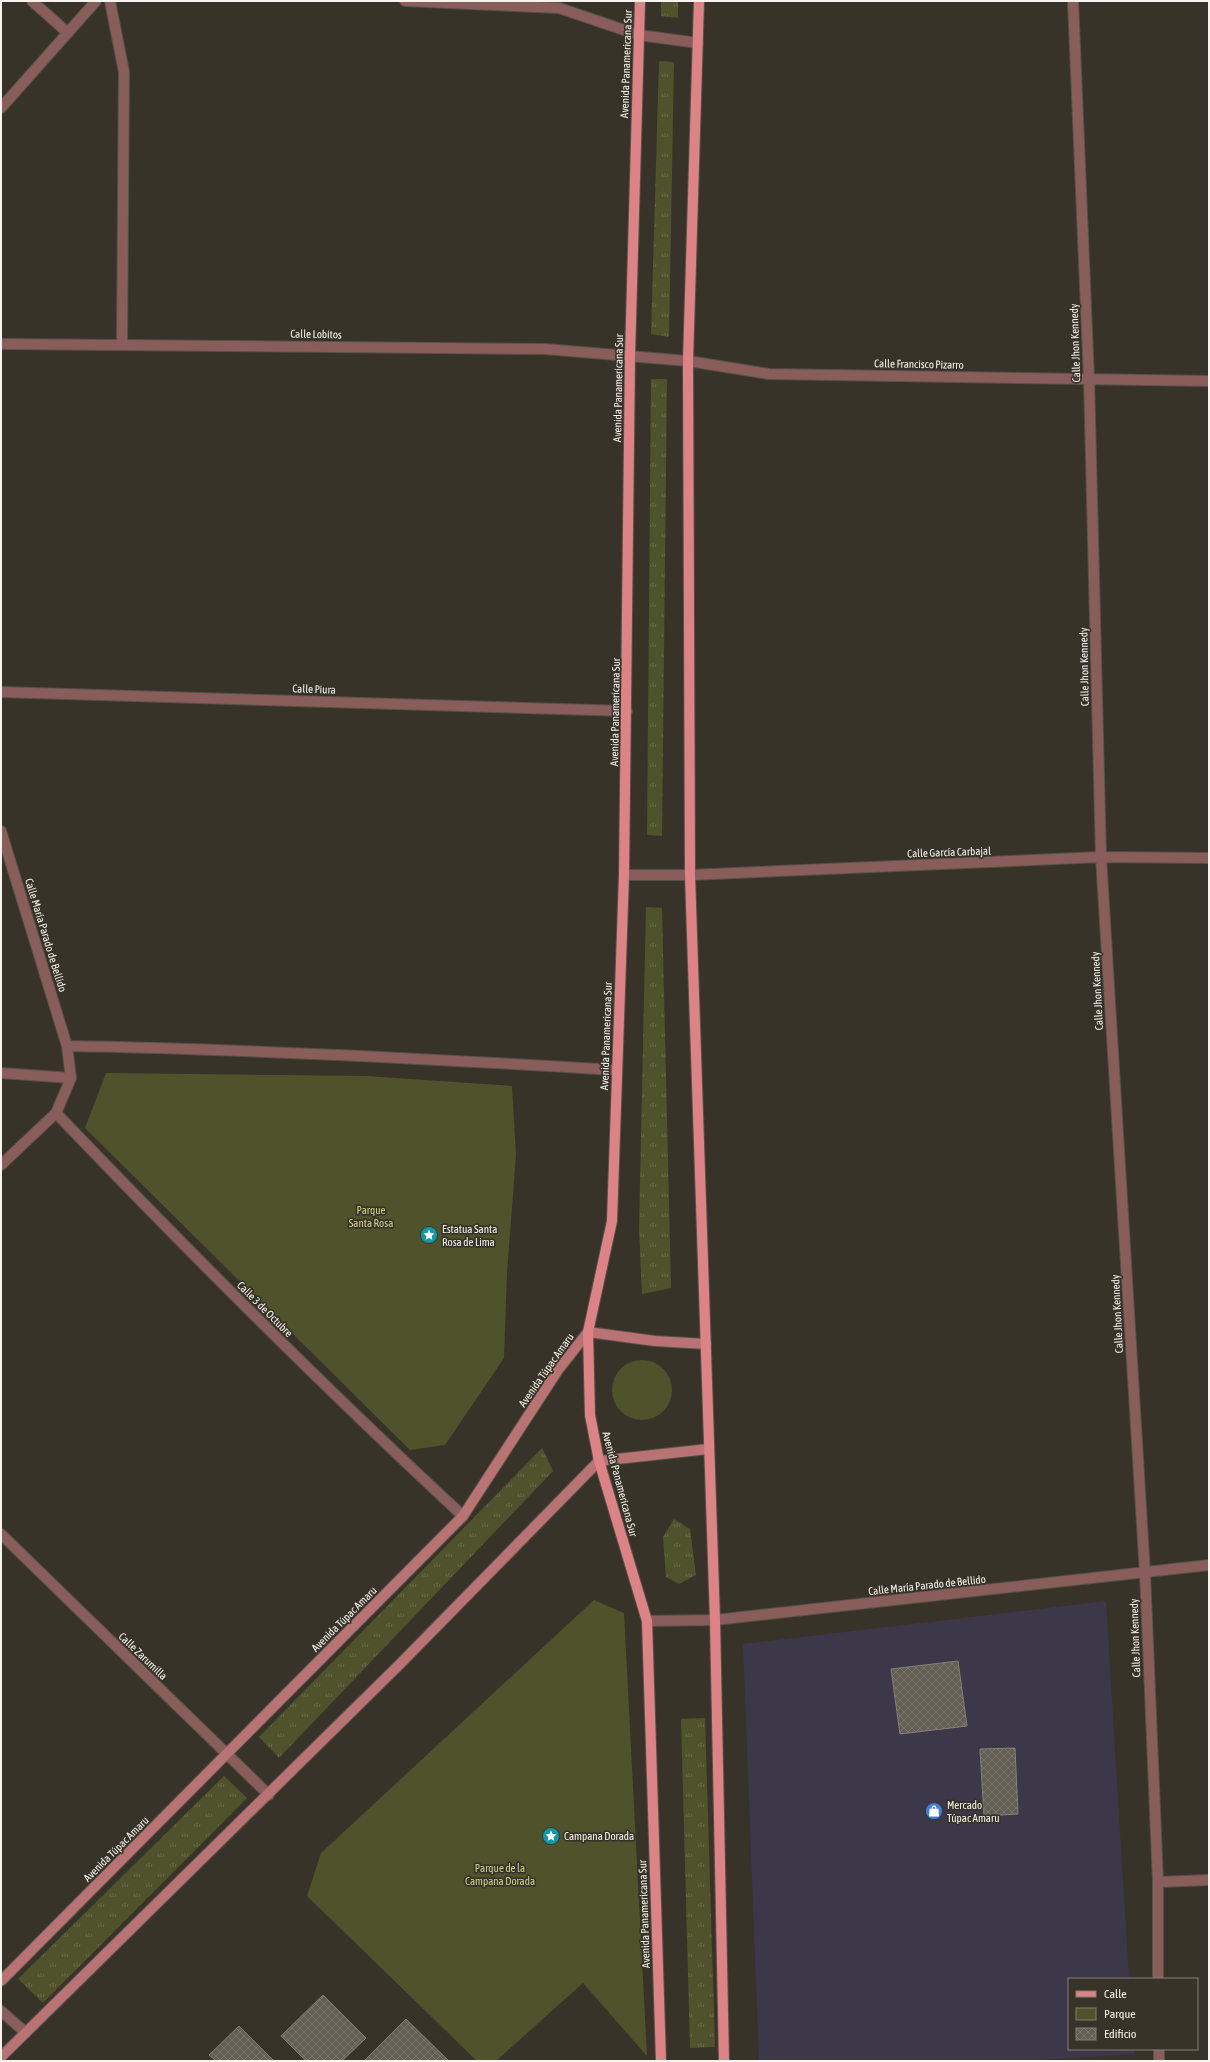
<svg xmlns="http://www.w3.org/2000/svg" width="1210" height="2062" font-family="'Asap Condensed',sans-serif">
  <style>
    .commercial { fill: #3c384a }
    .grass { fill: url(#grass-tufts) }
    .park { fill: #50522b }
    .building { fill: url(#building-cross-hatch); stroke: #868175 }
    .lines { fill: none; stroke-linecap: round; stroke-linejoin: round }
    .street-casing { stroke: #565248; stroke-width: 12 }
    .secondary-casing { stroke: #565248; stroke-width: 12 }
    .primary-casing { stroke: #565248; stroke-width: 12 }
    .street { stroke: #8a5d5d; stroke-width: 10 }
    .secondary { stroke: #b97374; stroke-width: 10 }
    .primary { stroke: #dd8385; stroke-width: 10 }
    .labels { text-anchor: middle; stroke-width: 3.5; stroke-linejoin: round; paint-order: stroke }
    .street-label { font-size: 11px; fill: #f6f4ed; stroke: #373329 }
    .park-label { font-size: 11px; fill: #cfd587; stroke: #373329 }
    .poi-label { font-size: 11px; fill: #f6f4ed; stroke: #373329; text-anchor: start }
  </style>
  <defs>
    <pattern id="grass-tufts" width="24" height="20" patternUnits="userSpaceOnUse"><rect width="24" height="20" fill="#50522b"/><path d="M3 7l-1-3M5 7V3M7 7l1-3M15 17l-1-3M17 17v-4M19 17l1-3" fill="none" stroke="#6a6c4a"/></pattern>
    <pattern id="building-cross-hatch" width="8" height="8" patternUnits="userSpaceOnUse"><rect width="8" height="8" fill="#625e53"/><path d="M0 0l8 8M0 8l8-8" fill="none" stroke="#79766c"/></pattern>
  </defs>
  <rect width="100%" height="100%" fill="#373329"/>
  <path class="commercial" d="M1106 1601 1129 1979H1069V2049H1134V2054L1030 2061H759L743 1644Z"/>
  <path class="grass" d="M661 1H678V18L661 16Z
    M659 61 674 62 669 337 651 334Z
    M651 379H667L662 836 647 835Z
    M646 907 662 908 671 1288 642 1294 639 1229Z
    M542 1448 553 1471 279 1758 259 1737Z
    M674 1519 690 1529 696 1575 679 1584 666 1577 663 1537Z
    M705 1718 715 2047 690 2048 681 1719Z
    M224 1776 247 1798 43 2003 18 1979Z"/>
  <path class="park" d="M106 1073 367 1076 512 1086 516 1155 507 1273 504 1358 445 1445 410 1450 85 1128Z
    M612 1390a30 30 0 1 1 60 0a30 30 0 1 1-60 0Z
    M594 1600 624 1613 647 2056 583 1983 496 2061H477L307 1896 321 1853Z"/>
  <path class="building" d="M958 1661 967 1726 900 1734 891 1669Z
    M1015 1748 1018 1814 984 1816 980 1749Z
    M323 1995 366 2038 342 2061H306L281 2036Z
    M406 2019 449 2061H364Z
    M239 2026 274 2061H216L209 2055Z"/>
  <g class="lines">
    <g class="street-casing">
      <path id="street" d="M32 1 68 33
        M110 1 124 72 122 344
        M405 1 559 8 639 35 698 43
        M1073 1 1089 379 1101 857 1145 1573 1158 1882V1979
        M1 108 96 1
        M1 344 545 349 688 361 769 374 1209 381
        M1 692 627 711
        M1 831 67 1046 71 1078 56 1113 1 1165
        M624 875H690L1101 857 1209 858
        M67 1046C250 1049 434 1059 617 1070
        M1 1073 71 1078
        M56 1113C188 1251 323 1386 463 1516
        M1 1534 269 1795
        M647 1621 715 1620 1209 1565
        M1158 1882 1209 1880
        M1 2011 25 2032
        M1159 2049V2061"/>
    </g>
    <g class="secondary-casing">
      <path id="secondary" d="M1 1981 463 1516 558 1370 588 1332 655 1341 706 1344
        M1 2057 400 1664 599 1461 708 1449"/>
    </g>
    <g class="primary-casing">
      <path id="primary" d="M640 1 630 356 624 875 612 1221 588 1332 590 1415 599 1461 647 1621 661 2061
        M699 1 688 361 690 875 715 1620 724 2061"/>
    </g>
    <use href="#street" class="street"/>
    <use href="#secondary" class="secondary"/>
    <use href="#primary" class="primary"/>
  </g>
  <defs>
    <g id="sight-disc" transform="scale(0.9)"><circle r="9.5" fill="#0f9aa8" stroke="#373329"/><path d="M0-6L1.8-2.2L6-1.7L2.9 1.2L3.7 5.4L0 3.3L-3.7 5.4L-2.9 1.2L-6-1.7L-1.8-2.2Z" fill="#fff"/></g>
    <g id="shop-disc" transform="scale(0.9)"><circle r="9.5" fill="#3f7fe0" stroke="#373329"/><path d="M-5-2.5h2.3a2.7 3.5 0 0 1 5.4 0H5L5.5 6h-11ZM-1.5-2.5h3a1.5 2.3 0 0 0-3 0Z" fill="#fff"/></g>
  </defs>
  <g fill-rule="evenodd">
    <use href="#sight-disc" x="429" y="1235"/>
    <use href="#shop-disc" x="934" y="1811"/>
    <use href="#sight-disc" x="551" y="1836"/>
  </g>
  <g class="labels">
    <g class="street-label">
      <text transform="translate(626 64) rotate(-88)" y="4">Avenida Panamericana Sur</text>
      <text transform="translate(316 334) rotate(1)" y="4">Calle Lobitos</text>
      <text transform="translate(1075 343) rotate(-92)" y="4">Calle Jhon Kennedy</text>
      <text transform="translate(919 364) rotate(1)" y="4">Calle Francisco Pizarro</text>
      <text transform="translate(618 388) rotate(-89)" y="4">Avenida Panamericana Sur</text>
      <text transform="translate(1084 667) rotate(-91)" y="4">Calle Jhon Kennedy</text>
      <text transform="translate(314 689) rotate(2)" y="4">Calle Piura</text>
      <text transform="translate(615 712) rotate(-89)" y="4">Avenida Panamericana Sur</text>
      <text transform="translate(949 852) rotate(-2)" y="4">Calle García Carbajal</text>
      <text transform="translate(46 935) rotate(73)" y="4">Calle María Parado de Bellido</text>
      <text transform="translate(1097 991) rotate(-93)" y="4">Calle Jhon Kennedy</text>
      <text transform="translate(606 1036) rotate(-88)" y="4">Avenida Panamericana Sur</text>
      <text transform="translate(265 1309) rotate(45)" y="4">Calle 3 de Octubre</text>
      <text transform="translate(1117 1314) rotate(-93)" y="4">Calle Jhon Kennedy</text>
      <text transform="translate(546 1370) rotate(-55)" y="4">Avenida Túpac Amaru</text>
      <text transform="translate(620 1484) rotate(75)" y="4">Avenida Panamericana Sur</text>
      <text transform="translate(927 1585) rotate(-6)" y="4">Calle María Parado de Bellido</text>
      <text transform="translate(344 1619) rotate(-45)" y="4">Avenida Túpac Amaru</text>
      <text transform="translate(1135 1638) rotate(-92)" y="4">Calle Jhon Kennedy</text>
      <text transform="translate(143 1656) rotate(44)" y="4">Calle Zarumilla</text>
      <text transform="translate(116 1849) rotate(-45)" y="4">Avenida Túpac Amaru</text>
      <text transform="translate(644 1914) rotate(-92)" y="4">Avenida Panamericana Sur</text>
    </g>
    <g class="park-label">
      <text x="371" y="1214">Parque<tspan x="371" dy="13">Santa Rosa</tspan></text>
      <text x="500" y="1872">Parque de la<tspan x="500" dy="13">Campana Dorada</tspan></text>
    </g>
    <g class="poi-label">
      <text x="442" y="1233">Estatua Santa<tspan x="442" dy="13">Rosa de Lima</tspan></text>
      <text x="947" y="1809">Mercado<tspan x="947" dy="13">Túpac Amaru</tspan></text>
      <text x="564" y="1840">Campana Dorada</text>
    </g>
  </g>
  <rect width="1210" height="2062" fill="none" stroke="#f6f4ed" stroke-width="4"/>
  <rect x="1068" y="1978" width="130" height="72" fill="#373329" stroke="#838077"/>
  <rect x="1076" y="1991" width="20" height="6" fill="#dd8385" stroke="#838077"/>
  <text x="1104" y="1998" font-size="12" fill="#f6f4ed">Calle</text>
  <rect x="1076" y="2008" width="20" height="12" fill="#50522b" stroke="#838077"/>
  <text x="1104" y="2018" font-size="12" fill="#f6f4ed">Parque</text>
  <rect x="1076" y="2028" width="20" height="12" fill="url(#building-cross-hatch)" stroke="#838077"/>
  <text x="1104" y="2038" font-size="12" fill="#f6f4ed">Edificio</text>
</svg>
